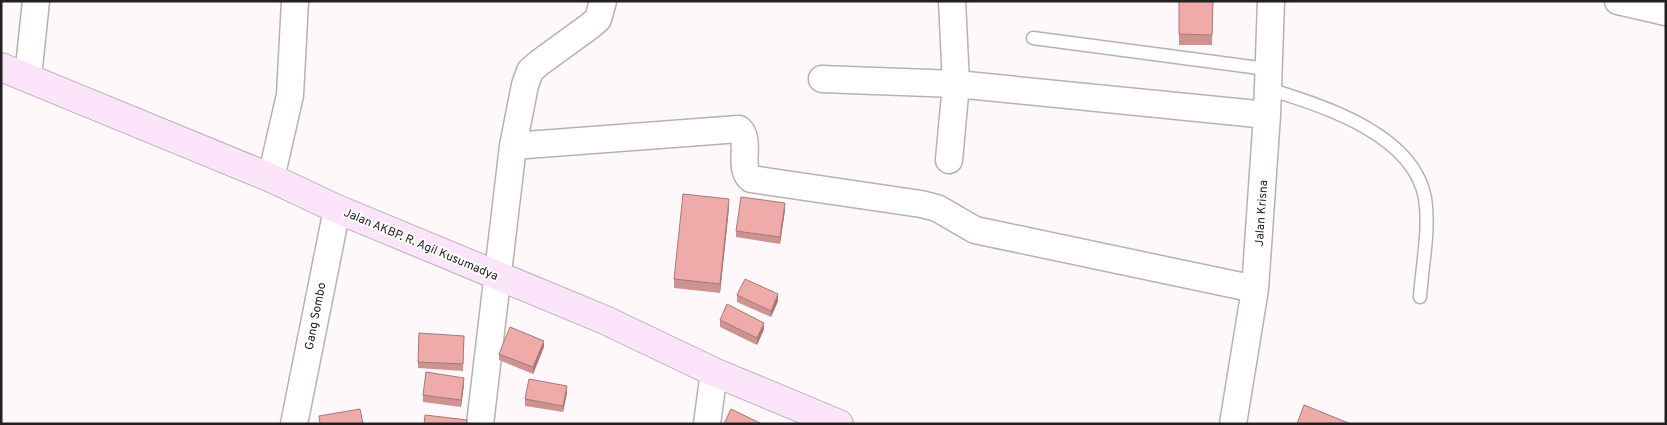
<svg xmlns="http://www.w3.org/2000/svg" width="1667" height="425" font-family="Overpass,sans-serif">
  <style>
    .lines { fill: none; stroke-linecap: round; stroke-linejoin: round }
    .lane-casing { stroke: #b7b1b3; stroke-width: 15 }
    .street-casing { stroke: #b7b1b3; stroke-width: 29 }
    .secondary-casing { stroke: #b7b1b3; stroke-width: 30 }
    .lane { stroke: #fff; stroke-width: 12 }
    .street { stroke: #fff; stroke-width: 26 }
    .secondary { stroke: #fce5fa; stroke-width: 28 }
    .wall { fill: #ce9391 }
    .shaded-wall { fill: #a77876 }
    .building { fill: #efaba9; stroke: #a77876 }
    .labels { text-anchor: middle; stroke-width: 4; stroke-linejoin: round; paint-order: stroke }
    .street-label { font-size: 12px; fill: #232021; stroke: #fff }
  </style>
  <rect width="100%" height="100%" fill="#fef8fa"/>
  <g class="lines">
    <g class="lane-casing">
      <path id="lane" d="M1033 38 1267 69
        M1269 89C1322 106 1413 133 1425 198 1430 229 1422 266 1420 297"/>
    </g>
    <g class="street-casing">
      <path id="street" d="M1618 1 1666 12
        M28 77 36 1
        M822 79 956 84 1267 115
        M513 146 739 129C752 140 737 168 751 179L921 204 937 208 975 230 1255 289
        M949 160 956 84 952 1
        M271 178 290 95 295 1
        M294 424 337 209
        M480 424 513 146 525 85 530 71 539 63 590 26 598 19 603 1
        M707 424 714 372
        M1233 424 1255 289 1267 115 1271 1"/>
    </g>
    <g class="secondary-casing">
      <path id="secondary" d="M1 67 271 178 337 209 605 320 714 372 839 424"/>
    </g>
    <use href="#lane" class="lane"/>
    <use href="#street" class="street"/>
    <use href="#secondary" class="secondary"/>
  </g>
  <path class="wall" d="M1179 1H1213L1212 45H1179Z
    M729 208 720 293 674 288V279Z
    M785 210 780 244 736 237V231Z
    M737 295 778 301 771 317 737 302Z
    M720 320 764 329 757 345 720 327Z
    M464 336 463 371 418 368V362Z
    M544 347 533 374 499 360V354Z
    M464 384 461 407 423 402V395Z
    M567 393 563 412 525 406V399Z"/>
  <path class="shaded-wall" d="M729 199V208L720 293V284Z
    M785 203V210L780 244V237Z
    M778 294V301L771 317V311Z
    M764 323V329L757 345V338Z
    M544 341V347L533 374V367Z
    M464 378V384L461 407V400Z
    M567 386V393L563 412V406Z"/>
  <path class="building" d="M1179 1H1213L1212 35 1179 34Z
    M683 194 729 199 720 284 674 279Z
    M741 197 785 203 780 237 736 231Z
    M745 279 778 294 771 311 737 295Z
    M727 304 764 323 757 338 720 320Z
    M510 327 544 341 533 367 499 354Z
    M419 333 464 336 463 364 418 362Z
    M426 372 464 378 461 400 423 395Z
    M529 379 567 386 563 406 525 399Z
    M1304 405 1351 424H1297Z
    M360 409 363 424H320L319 416Z
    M731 409 762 424H724Z
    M425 415 467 420V424H424Z"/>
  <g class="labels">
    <g class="street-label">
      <text transform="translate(1261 213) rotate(-86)" y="4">Jalan Krisna</text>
      <text transform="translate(421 244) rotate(23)" y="4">Jalan AKBP. R. Agil Kusumadya</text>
      <text transform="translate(315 316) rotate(-79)" y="4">Gang Sombo</text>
    </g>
  </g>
  <rect width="1667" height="425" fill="none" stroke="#232021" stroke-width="5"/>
</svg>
